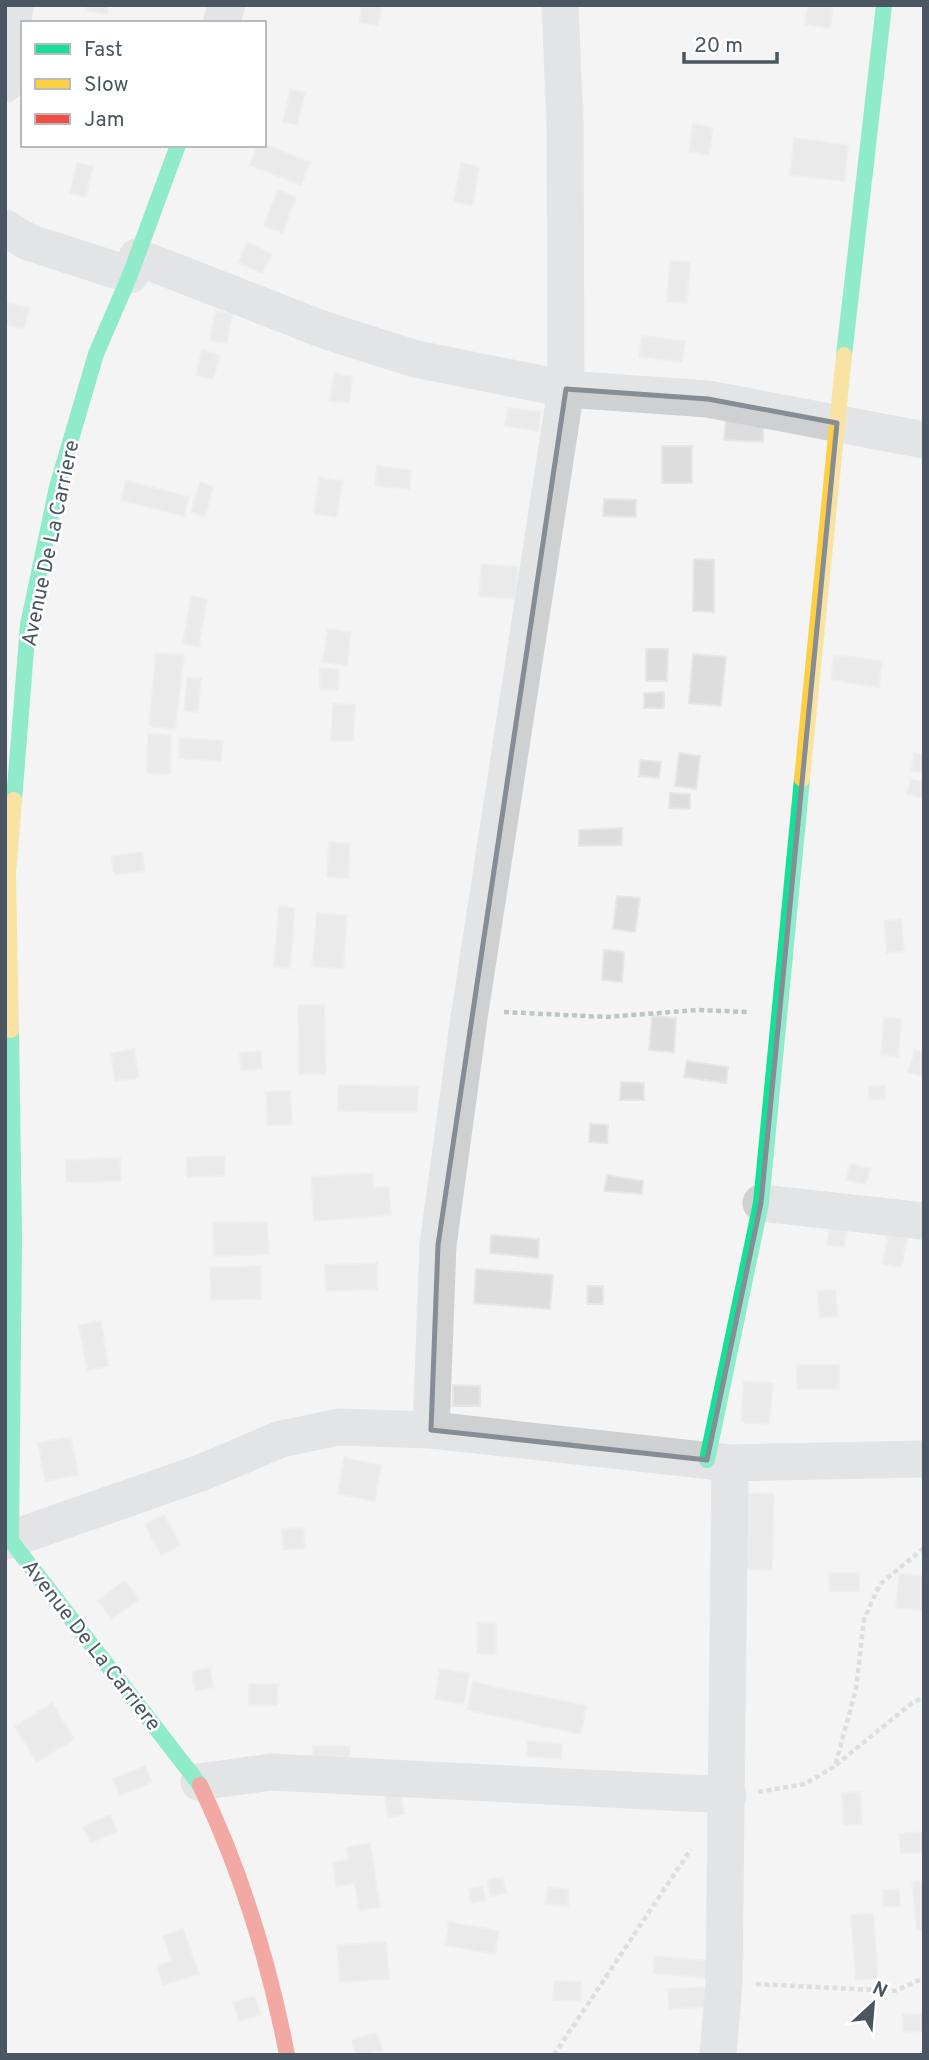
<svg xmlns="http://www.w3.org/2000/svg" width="929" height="2060" font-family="Overpass,sans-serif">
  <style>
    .building { fill: #ddddde; stroke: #e5e6e7; stroke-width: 2 }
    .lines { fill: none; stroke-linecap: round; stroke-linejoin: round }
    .path { stroke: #bcc7c4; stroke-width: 4.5; stroke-dasharray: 5 3.5; stroke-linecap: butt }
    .street { stroke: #ced0d2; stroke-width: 37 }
    .fast { stroke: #16e098; stroke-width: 16 }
    .slow { stroke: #ffcf43; stroke-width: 16 }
    .jam { stroke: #f24e42; stroke-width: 16 }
    .marked { fill: none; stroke: #868d94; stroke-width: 5; stroke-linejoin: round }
    .labels { text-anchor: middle; stroke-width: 5; stroke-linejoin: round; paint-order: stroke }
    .street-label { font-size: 21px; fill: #4a5661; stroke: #fff }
  </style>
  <rect width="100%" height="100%" fill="#f4f4f4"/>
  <path class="building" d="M87 5H108L107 14 86 11Z
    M362 5H382L378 26 359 22Z
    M808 5H833L830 28 805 24Z
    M290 89 305 92 297 125 283 122Z
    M693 124 713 128 708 155 689 152Z
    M794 138 848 145 844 181 790 175Z
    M264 144 310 162 301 185 250 165 258 145Z
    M77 163 93 166 86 197 70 193Z
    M461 163 479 167 473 205 454 202Z
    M278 190 296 197 282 233 264 226Z
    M248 242 272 254 262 273 238 262Z
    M670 261 690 262 687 303 667 302Z
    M5 302 29 308 24 329 5 325Z
    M215 311 232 314 227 343 210 341Z
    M642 336 685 341 682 362 639 357Z
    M202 350 220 355 213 379 196 375Z
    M334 373 352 376 349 403 330 401Z
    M508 408 541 412 538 431 505 426Z
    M726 417 764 419 763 442 724 440Z
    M662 446H692V483H662Z
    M377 466 411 470 409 489 375 485Z
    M319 477 342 481 337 517 314 514Z
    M126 481 189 497 184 516 121 500Z
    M200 482 213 487 205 516 191 513Z
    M604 499 636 500V517L603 516Z
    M694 559 714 560V612L693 611Z
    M482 564 518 567 515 599 479 596Z
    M191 596 207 599 199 646 183 644Z
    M328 629 351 632 347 666 323 662Z
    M646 649H668L667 681H646Z
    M156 653 184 655 175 729 149 726Z
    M693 654 726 657 721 706 689 703Z
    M834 655 882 661 879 687 831 680Z
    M320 668 339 669 338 690 320 689Z
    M187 678 201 679 198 712 184 711Z
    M664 692V708H644V693Z
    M333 704 355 705 353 741 331 740Z
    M148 734 171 735 170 774 147 773Z
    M180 738 223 741 221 761 179 758Z
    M679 753 700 756 696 789 675 786Z
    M914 753 924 755V773L911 771Z
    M640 760 661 762 659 778 639 776Z
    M911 779 924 782V799L907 794Z
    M670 793 690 794V809L669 808Z
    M622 828V845L579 846V830Z
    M329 842 350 844 348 878 327 877Z
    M142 852 145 871 114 875 111 856Z
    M617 896 640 898 635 932 613 929Z
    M279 906 295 908 290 968 274 967Z
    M317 913 347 916 343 969 312 966Z
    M901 919 904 951 887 953 884 921Z
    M604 950 624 952 622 982 602 980Z
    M298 1005H324L326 1074H299Z
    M652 1016 676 1018 674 1052 649 1050Z
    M884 1017 901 1019 898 1057 881 1055Z
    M134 1049 139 1078 115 1081 111 1053Z
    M915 1050 924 1052V1077L908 1072Z
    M261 1051 262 1069 241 1070 240 1053Z
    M687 1061 728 1067 726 1083 684 1077Z
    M621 1082 644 1083V1100H620Z
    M338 1085 418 1087 417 1112 338 1111Z
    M869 1086H885V1100L869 1099Z
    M290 1091 292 1124 268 1125 266 1092Z
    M590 1124 608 1125 607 1143 589 1142Z
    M224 1156 225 1176 187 1177 186 1157Z
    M120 1158 121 1181 66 1182V1160Z
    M850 1164 870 1168 866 1184 846 1180Z
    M372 1173 373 1188 389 1187 391 1215 314 1221 311 1177Z
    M607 1175 643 1181 642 1194 604 1191Z
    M267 1222 269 1254 214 1256 213 1223Z
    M830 1222 847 1224 844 1247 827 1245Z
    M890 1223 910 1228 901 1267 883 1264Z
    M491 1235 539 1239 538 1258 490 1253Z
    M377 1263V1289L326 1291 325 1265Z
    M261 1266V1299L211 1300 210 1268Z
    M476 1269 553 1275 550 1309 474 1303Z
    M588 1286H603V1304H587Z
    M835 1290 838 1316 820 1318 817 1291Z
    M101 1321 108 1366 87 1370 79 1325Z
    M797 1365H839V1389H797Z
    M744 1381 773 1384 769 1424 741 1422Z
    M453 1385 480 1386V1406H453Z
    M71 1437 78 1475 45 1481 38 1443Z
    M344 1458 381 1465 375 1501 338 1494Z
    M745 1493 774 1494 772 1570 743 1569Z
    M164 1515 180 1545 161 1555 145 1524Z
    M303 1528 305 1548 283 1550 282 1529Z
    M829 1573H859V1591H830Z
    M899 1574 924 1576V1610L896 1608Z
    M125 1580 139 1599 112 1619 98 1601Z
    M478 1623H496V1654H477Z
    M210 1668 213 1687 196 1691 192 1672Z
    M440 1669 469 1673 464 1704 435 1699Z
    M473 1682 586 1706 581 1734 467 1710Z
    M249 1684H278L277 1705H249Z
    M52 1703 74 1739 37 1762 15 1727Z
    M528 1741 562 1744 561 1759 527 1756Z
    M313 1746H350V1760L314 1761Z
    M145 1766 152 1782 120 1796 113 1779Z
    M399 1780 404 1814 388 1817 383 1783Z
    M860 1792 862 1824 844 1825 842 1793Z
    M110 1815 117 1831 91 1843 83 1827Z
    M924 1832V1852L901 1853 899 1834Z
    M370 1843 380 1907 359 1910 355 1883 336 1886 333 1862 349 1860 347 1847Z
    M503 1877 506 1893 491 1896 487 1880Z
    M924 1881V1930H917L912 1882Z
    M482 1886 485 1900 471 1903 469 1889Z
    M548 1887 569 1890 568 1906 546 1904Z
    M899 1889 900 1906 884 1907 883 1890Z
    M873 1914 878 1978 856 1980 851 1915Z
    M449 1922 499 1931 495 1954 445 1945Z
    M183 1929 199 1974 163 1985 157 1966 172 1961 163 1936Z
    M386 1942 389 1979 340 1982 337 1945Z
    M654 1956 712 1961 711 1978 653 1973Z
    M554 1981 581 1982V2001L553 2000Z
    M705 1987 706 2007 669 2009 668 1989Z
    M254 1996 261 2014 239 2021 233 2002Z
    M924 2014V2031L903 2032V2015Z
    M377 2032 382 2050 356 2055 352 2040Z"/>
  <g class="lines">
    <path class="path" d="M504 1012 606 1017 698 1010 747 1012
      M836 1765 912 1703 924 1697
      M758 1792 805 1784 835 1766 856 1689 864 1619 880 1584 924 1548
      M756 1984 895 1991 924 1978
      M554 2055 691 1849"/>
    <path class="street" d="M221 23 227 5
      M5 84 15 5
      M5 228 28 242 130 275
      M137 257 327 331 416 359 566 389 708 399 924 440
      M761 1203 924 1221
      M431 1430 438 1245 469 1018 566 389 565 124 560 5
      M5 1541 203 1472 281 1439 339 1427 431 1430 730 1463 924 1459
      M199 1782 271 1772 728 1795
      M718 2055 724 1983 730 1463"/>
    <path class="fast" d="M844 355 884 5
      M14 800 28 625 57 487 96 354 130 275 178 145
      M11 1030 14 1237 11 1541 200 1785
      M707 1460 761 1203 802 779"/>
    <path class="slow" d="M802 779 844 355
      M11 1030 8 874 14 800"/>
    <path class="jam" d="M200 1785C241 1871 269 1961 287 2055"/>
  </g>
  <path d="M0 0H929V2060H0ZM566 389 708 399 837 423 761 1203 707 1460 431 1430 438 1245Z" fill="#f4f4f4" fill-opacity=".55" fill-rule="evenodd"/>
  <path class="marked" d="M566 389 708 399 837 423 761 1203 707 1460 431 1430 438 1245Z"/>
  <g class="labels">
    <g class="street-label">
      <text transform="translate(50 543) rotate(-78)" y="7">Avenue De La Carriere</text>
      <text transform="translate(92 1645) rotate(52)" y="7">Avenue De La Carriere</text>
    </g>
  </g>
  <rect width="929" height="2060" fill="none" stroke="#4a5661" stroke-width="14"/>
  <rect x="21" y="21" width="245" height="126" fill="#ffffff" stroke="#b7bbc0" stroke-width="2"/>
  <rect x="35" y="44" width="35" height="10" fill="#16e098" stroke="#b7bbc0" stroke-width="2"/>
  <text x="84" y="56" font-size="21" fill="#4a5661">Fast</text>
  <rect x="35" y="79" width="35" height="10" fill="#ffcf43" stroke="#b7bbc0" stroke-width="2"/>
  <text x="84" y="91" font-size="21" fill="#4a5661">Slow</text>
  <rect x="35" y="114" width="35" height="10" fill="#f24e42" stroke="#b7bbc0" stroke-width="2"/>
  <text x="84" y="126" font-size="21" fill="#4a5661">Jam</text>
  <g transform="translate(873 2004) rotate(26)" stroke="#ffffff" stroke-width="5" paint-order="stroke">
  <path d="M0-5L12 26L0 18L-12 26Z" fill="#4a5661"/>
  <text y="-10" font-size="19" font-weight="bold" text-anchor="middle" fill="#4a5661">N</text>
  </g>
  <path d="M684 52v10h93v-10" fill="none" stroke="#4a5661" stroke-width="3.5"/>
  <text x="694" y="52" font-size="21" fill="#4a5661" stroke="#ffffff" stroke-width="5" paint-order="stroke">20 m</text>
</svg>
